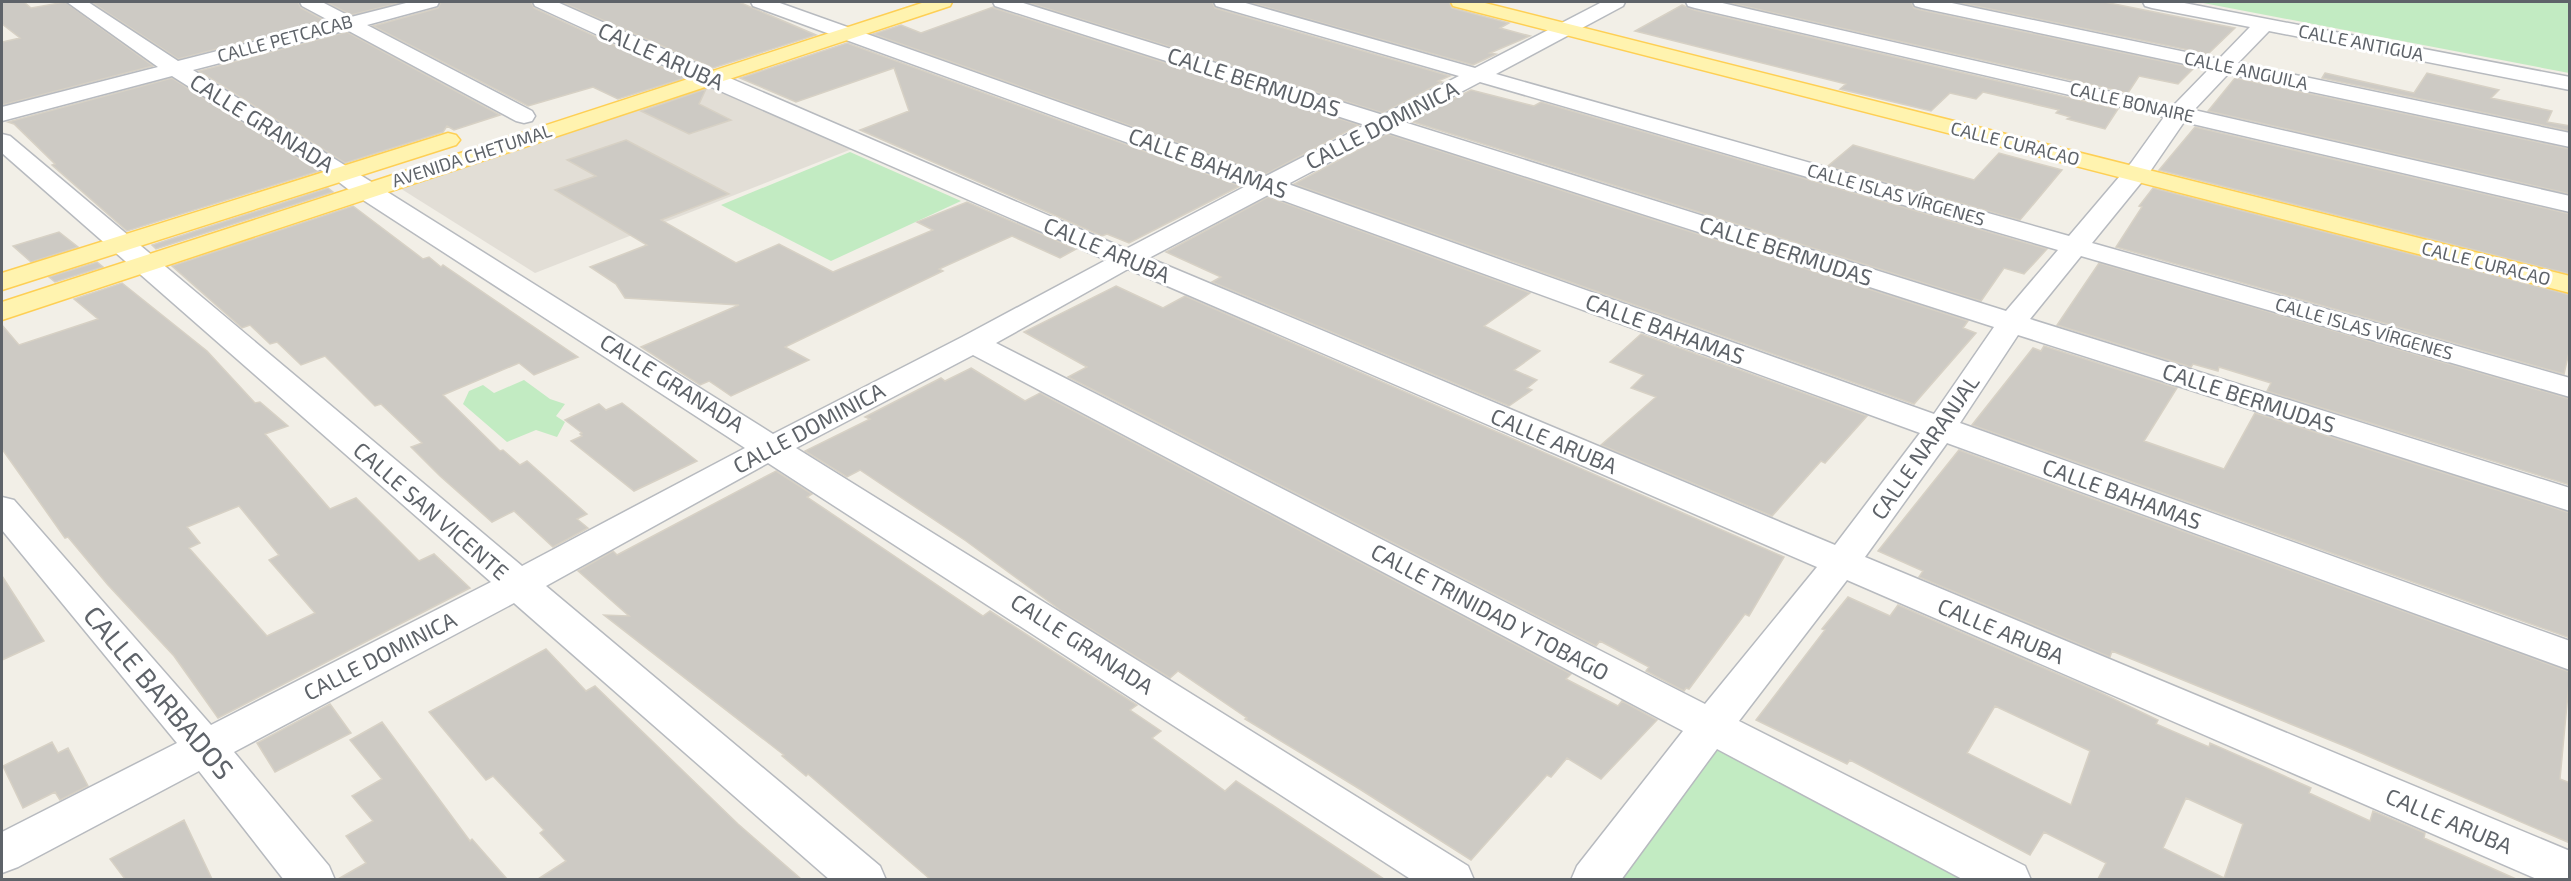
<svg xmlns="http://www.w3.org/2000/svg" width="2571" height="881" font-family="'Exo 2',sans-serif">
  <style>
    .education { fill: #e2ded6 }
    .green { fill: #c2ebc2 }
    .building { fill: #cdcac4; stroke: #d7d1c5; stroke-width: 1.5; fill-rule: evenodd }
    .lines { fill: none; stroke-linecap: round; stroke-linejoin: round }
    .minor-casing { stroke: #b7babf; stroke-width: 3 }
    .major-casing { stroke: #fecf54; stroke-width: 3 }
    .minor { fill: #fff; fill-rule: evenodd }
    .major { fill: #fff3af; fill-rule: evenodd }
    .labels { text-anchor: middle; stroke-width: 6; stroke-linejoin: round; paint-order: stroke }
    .far-street-label { font-size: 18px; fill: #5e6369; stroke: #fff }
    .street-label { font-size: 22px; fill: #5e6369; stroke: #fff }
    .near-street-label { font-size: 27px; fill: #5e6369; stroke: #fff }
  </style>
  <rect width="100%" height="100%" fill="#f2efe7"/>
  <path class="education" d="M703 83 852 149 535 273 395 185Z"/>
  <path class="green" d="M2198 2H2569V73Z
    M850 152 961 201 831 261 721 205Z
    M524 380 550 399 565 404 556 416 565 422 557 437 536 430 507 442 463 404 469 391 483 385 494 393Z
    M1718 743 1985 880H1612Z"/>
  <path class="building" d="M2 2H24L31 8 65 2 153 66 2 105V42L20 38 2 24Z
    M91 2H298L301 8 326 21 178 59Z
    M326 2H403L351 15Z
    M441 2H531L534 8 685 78 618 99 593 87 528 106 373 26 438 8Z
    M561 2H739L816 35 713 68Z
    M1026 2H1212L1215 8 1450 76 1438 81 1442 82 1383 113Z
    M1248 2H1449L1452 8 1509 23 1500 28 1530 36 1490 53 1496 54 1473 65Z
    M1726 2H1911L1914 8 1921 10 2194 68 2178 84 2139 76 2128 93Z
    M1956 2H2104L2235 28 2208 54Z
    M1682 5 1694 10 2118 109 2105 129 2067 119 2070 117 2056 113 2059 110 1983 92 1976 99 1950 93 1931 111 1840 89 1846 84 1635 31Z
    M993 7 994 8 1359 125 1266 174 873 34 901 25 921 33Z
    M347 32 500 115 454 130 447 126 443 132 345 163 199 71Z
    M847 43 1240 186 1129 243 1107 234 1102 236 860 130 909 111 894 68 796 102 740 78Z
    M2325 73 2414 93 2427 73 2499 90 2491 98 2552 111 2547 122 2570 126V131L2322 78Z
    M172 78 319 171 127 231 52 165 55 164 14 124 8 122Z
    M2235 78 2570 149V194L2208 111Z
    M706 89 699 104 731 120 689 134 641 111Z
    M1471 90 1534 106 1541 102 2047 249 2024 274 2004 268 1981 301 1410 121Z
    M2195 127 2570 214V274L2159 170Z
    M1387 134 1968 321 1963 328 1976 333 1914 404 1294 184Z
    M626 140 729 194 661 220 736 263 779 244 833 272 933 230 917 222 967 202 1076 249 1060 258 1012 236 939 269 943 271 785 347 809 360 731 396 709 381 700 385 641 347 739 305 625 298 616 284 590 267 647 245 555 190 596 176 567 160Z
    M1853 145 1974 180 1999 153 2062 170 2020 220 1828 166Z
    M328 188 333 192 156 249 152 245Z
    M2153 188 2570 295V348L2564 374 2116 247 2142 207 2139 206Z
    M1268 197 1530 293 1484 326 1540 351 1514 370 1537 380 1527 388 1532 390 1509 406 1212 282 1221 277 1166 252Z
    M353 206 423 259 429 257 441 267 443 265 578 357 534 375 519 363 443 395 500 451 503 450 520 465 527 461 587 514 577 519 588 528 553 547 514 511 492 522 440 476 411 447 422 443 381 404 375 406 325 356 301 365 277 342 270 344 250 325 242 328 172 266Z
    M59 232 78 247 31 262 13 246Z
    M97 262 103 267 55 282 49 277Z
    M2099 263 2570 399V485L2267 391 2271 383 2219 367 2218 371 2193 364 2191 367 2057 325Z
    M122 283 207 351 255 403 260 402 288 426 265 434 330 509 356 498 419 561 434 554 470 588 218 718 174 656 108 585 68 537 65 538 2 449V325L19 345 98 319 74 299ZM239 506 279 555 269 560 315 613 267 636 189 548 200 543 187 527Z
    M1116 286 1163 308 1185 296 1784 557 1749 616 1745 614 1689 689 1686 688 1684 691 1646 671 1649 667 1600 641 1596 646 1068 377 1087 367 1024 332Z
    M1641 334 1867 416 1825 463 1821 461 1772 516 1601 445 1656 397 1631 388 1644 375 1610 362Z
    M2044 346 2177 388 2144 441 2224 469 2255 413 2570 513V638L1972 425 2033 348 2041 351Z
    M971 368 1025 401 1040 393 1571 674 1566 679 1618 706 1622 701 1657 720 1601 779 1567 758 1551 777 1547 775 1471 860 1358 788 1245 719 1247 718 1178 671 1170 678 1063 612 966 541 860 470 847 477 805 451 870 419 865 417 941 378 945 381Z
    M622 403 697 461 634 491 571 441 582 436 580 434 582 433 565 420 599 404 606 410Z
    M1959 450 2570 672 2560 779 2570 783V843L2347 747 2112 651 2110 657 1919 577 1923 571 1878 551Z
    M776 471 812 494 807 497 983 616 990 611 1137 705 1130 710 1161 731 1152 738 1225 791 1236 781 1384 879H930L808 774 806 776 782 756 784 755 604 615 629 616 578 571 613 551 617 555Z
    M2 576 44 641 2 660Z
    M1848 597 1890 616 1898 605 2095 690 2158 720 2156 724 2209 747 2210 743 2260 765 2311 788 2309 793 2370 821 2373 811 2425 833 2424 838 2516 879H2098L2106 863 2044 832 2030 855 1850 760 1847 764 1756 720 1825 630 1822 629ZM1995 706 2090 751 2071 805 1967 753ZM2186 798 2243 824 2224 878 2163 848Z
    M546 649 586 691 595 686 738 824 801 879H538L566 861 540 833 544 830 493 776 486 780 429 712Z
    M330 704 351 733 275 772 257 743Z
    M382 722 470 841 472 839 507 879H338L366 863 346 836 373 821 352 796 382 779 350 740Z
    M52 742 58 753 68 748 88 786 60 800 55 792 23 808 3 766Z
    M184 820 212 879H125L110 859Z"/>
  <g class="lines">
    <g class="minor-casing">
      <path id="minor" d="M67 2H88L178 61 332 22 302 6 300 2H322L351 17 410 2H439L437 6 367 25 532 111 535 116 532 121 524 123 516 121 347 30 193 70 773 434 962 337 1106 260 702 83 535 6 533 2H557L718 73 1126 249 1246 186 753 6 751 2H777L1266 176 1365 125 995 6 993 2H1020L1383 115 1459 76 1216 6 1214 2H1242L1475 68 1602 2H1625L1623 6 1496 74 2069 236 2131 163 2164 117 1695 8 1688 6 1686 2H1718L2173 106 2209 69 1922 8 1915 6 1913 2H1947L2219 59 2250 27 2152 8 2145 6 2143 2H2179L2570 77V90L2269 31 2238 63 2570 133V147L2228 74 2194 110 2570 196V212L2184 122 2149 173 2092 243 2570 378V397L2081 256 2030 319 2570 488V511L2018 335 1960 423 2570 641V670L1947 443 1865 557 2570 851V880H2539L1847 580 1739 721 2025 866 2031 880H1964L1717 749 1621 880H1571L1577 866 1683 731 973 355 796 448 1468 866 1474 880H1412L768 463 546 586 880 866 886 880H830L514 603 234 752 329 866 335 880H284L199 771 18 867 2 873V832L177 743 2 530V497L14 500 211 725 491 582 2 153V134L10 136 522 566 745 448 357 196 335 179 172 76 2 121V107L158 67ZM1480 82 2058 250 2006 311 1404 122ZM1387 132 1994 327 1934 414 1288 184ZM1268 195 1920 433 1835 545 1149 258ZM1128 269 1817 567 1705 704 996 343Z"/>
    </g>
    <g class="major-casing">
      <path id="major" d="M925 2H952L950 6 2 320V302Z
        M1451 2H1481L2570 276V293L1453 6Z
        M448 133 456 135 460 140 456 145 2 290V273Z"/>
    </g>
    <use href="#minor" class="minor"/>
    <use href="#major" class="major"/>
  </g>
  <g class="labels">
    <g class="far-street-label">
      <text transform="translate(285 39) rotate(-15)" y="6">CALLE PETCACAB</text>
      <text transform="translate(2361 43) rotate(11)" y="6">CALLE ANTIGUA</text>
      <text transform="translate(2246 71) rotate(12)" y="6">CALLE ANGUILA</text>
      <text transform="translate(2132 103) rotate(13)" y="6">CALLE BONAIRE</text>
      <text transform="translate(2015 144) rotate(14)" y="6">CALLE CURACAO</text>
      <text transform="translate(472 156) rotate(-18)" y="6">AVENIDA CHETUMAL</text>
      <text transform="translate(1896 195) rotate(16)" y="6">CALLE ISLAS VÍRGENES</text>
      <text transform="translate(2486 264) rotate(14)" y="6">CALLE CURACAO</text>
      <text transform="translate(2364 329) rotate(16)" y="6">CALLE ISLAS VÍRGENES</text>
    </g>
    <g class="street-label">
      <text transform="translate(661 56) rotate(24)" y="8">CALLE ARUBA</text>
      <text transform="translate(1254 82) rotate(18)" y="8">CALLE BERMUDAS</text>
      <text transform="translate(262 123) rotate(32)" y="8">CALLE GRANADA</text>
      <text transform="translate(1382 125) rotate(-27)" y="8">CALLE DOMINICA</text>
      <text transform="translate(1208 163) rotate(20)" y="8">CALLE BAHAMAS</text>
      <text transform="translate(1107 250) rotate(23)" y="8">CALLE ARUBA</text>
      <text transform="translate(1786 251) rotate(18)" y="8">CALLE BERMUDAS</text>
      <text transform="translate(1665 329) rotate(20)" y="8">CALLE BAHAMAS</text>
      <text transform="translate(672 383) rotate(32)" y="8">CALLE GRANADA</text>
      <text transform="translate(2249 398) rotate(18)" y="8">CALLE BERMUDAS</text>
      <text transform="translate(809 428) rotate(-28)" y="8">CALLE DOMINICA</text>
      <text transform="translate(1554 441) rotate(23)" y="8">CALLE ARUBA</text>
      <text transform="translate(1925 447) rotate(-55)" y="8">CALLE NARANJAL</text>
      <text transform="translate(2122 494) rotate(20)" y="8">CALLE BAHAMAS</text>
      <text transform="translate(431 511) rotate(41)" y="8">CALLE SAN VICENTE</text>
      <text transform="translate(1490 612) rotate(28)" y="8">CALLE TRINIDAD Y TOBAGO</text>
      <text transform="translate(2001 631) rotate(23)" y="8">CALLE ARUBA</text>
      <text transform="translate(1082 644) rotate(33)" y="8">CALLE GRANADA</text>
      <text transform="translate(380 656) rotate(-27)" y="8">CALLE DOMINICA</text>
      <text transform="translate(2449 821) rotate(23)" y="8">CALLE ARUBA</text>
    </g>
    <g class="near-street-label">
      <text transform="translate(158 693) rotate(50)" y="9">CALLE BARBADOS</text>
    </g>
  </g>
  <rect width="2571" height="881" fill="none" stroke="#5e6369" stroke-width="6"/>
</svg>
